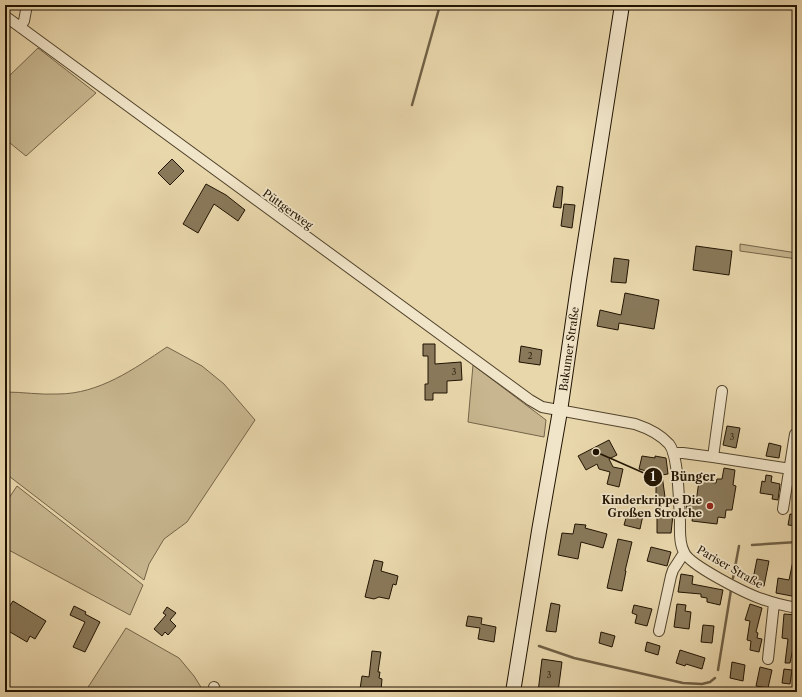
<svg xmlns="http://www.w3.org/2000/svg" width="802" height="697" font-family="'Libre Caslon Text',serif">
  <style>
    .green { fill: #c7b68f; stroke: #746448 }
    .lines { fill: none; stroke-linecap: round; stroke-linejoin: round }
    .stream { stroke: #706045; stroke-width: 2.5 }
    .building { fill: #89795a; stroke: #201302 }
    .street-casing { stroke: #52442c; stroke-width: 12 }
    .secondary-casing { stroke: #201302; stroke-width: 16 }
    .street { stroke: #f1e5c9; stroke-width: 10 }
    .secondary { stroke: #f1e5c9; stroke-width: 14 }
    .poi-dot { fill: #8f2418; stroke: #f1e5c9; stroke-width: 1.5 }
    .labels { text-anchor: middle; stroke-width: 3.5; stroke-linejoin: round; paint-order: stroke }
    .number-label { font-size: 9px; fill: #3a2c18 }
    .street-label { font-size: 11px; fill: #201302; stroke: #f1e5c9 }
    .poi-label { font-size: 11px; font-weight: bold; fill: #201302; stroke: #f1e5c9; text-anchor: end }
    .leader { fill: none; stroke: #201302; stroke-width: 1.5 }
    .callout-dot { fill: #201302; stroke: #f1e5c9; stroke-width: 1.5 }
    .mark-label { font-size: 12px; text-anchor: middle; font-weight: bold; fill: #fff }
    .callout-label { font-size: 12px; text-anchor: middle; font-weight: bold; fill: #201302; stroke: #f1e5c9; stroke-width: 3.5; stroke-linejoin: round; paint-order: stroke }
  </style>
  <rect width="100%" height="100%" fill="#e9d7ac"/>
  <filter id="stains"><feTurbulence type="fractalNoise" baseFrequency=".005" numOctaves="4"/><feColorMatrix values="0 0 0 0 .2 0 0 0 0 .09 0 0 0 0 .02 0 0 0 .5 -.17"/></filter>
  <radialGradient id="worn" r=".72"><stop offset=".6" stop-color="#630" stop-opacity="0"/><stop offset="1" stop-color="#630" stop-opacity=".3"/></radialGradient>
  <path class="green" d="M38 48 96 93 26 156 5 139V80Z
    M740 244 797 253V259L740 251Z
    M167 347 202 366 224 384 255 420 187 522 164 539 149 564 144 580 5 473V392C23 392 40 395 58 394 99 394 134 369 167 347Z
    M473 365 546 420 544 437 468 422Z
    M17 486 143 585 130 615 5 548V504Z
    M126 628 179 658 194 676 204 692H85Z"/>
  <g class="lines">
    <path class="stream" d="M412 105 440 5
      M752 545 797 542
      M733 578 739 546
      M539 646 574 658 683 683 702 684 710 682 715 678
      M718 670 731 590"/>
  </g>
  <path class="building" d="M172 159 184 171 170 185 158 173Z
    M206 184 226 195 245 210 238 221 214 204 198 233 183 224Z
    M557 186 563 187 561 208 553 207Z
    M564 204 575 205 572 228 561 226Z
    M696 246 732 251 729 275 693 270Z
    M614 258 629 260 626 283 611 282Z
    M625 293 659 300 654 329 619 323 618 330 597 326 600 310 621 315Z
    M423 344H435V364L461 362 462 380 447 381V393H433V400H425V384H428V356H423Z
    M521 346 542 350 540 365 519 362Z
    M727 426 740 428 736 448 723 445Z
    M609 440 617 455 609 459 613 467 623 469 619 487 607 484 610 472 599 469 597 464 586 470 578 456Z
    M769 443 781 446 779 458 766 456Z
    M642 456 655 458V456L666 458 668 474 662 475 665 497H656V469H655L654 473 639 469Z
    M724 468 735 470 733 485 736 486 732 510H726L725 518 718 517 717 524 692 521 693 515 686 514 687 500 696 502 699 481 716 483 717 479H722Z
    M766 475 772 476 771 482 780 484 778 500 772 499 773 495 760 493 762 481 765 482Z
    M628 511 643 515 640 529 624 525Z
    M790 514 797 515V526L788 525Z
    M657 515H673L671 533H657Z
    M575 524 586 525 585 528 607 534 603 548 581 542 578 559 558 555 562 533 573 534Z
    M618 539 632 542 625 571H626L622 591 607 588Z
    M651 547 671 552 667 566 647 561Z
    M794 556 797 557V597L776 593 778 578 789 580Z
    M757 559 769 561 764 586 752 584Z
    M374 560 383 562 381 571 398 576 396 585 393 584 389 599 379 597 374 599 365 597Z
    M681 574 693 576 692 584 723 590 720 605 707 602V598L701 597V594L678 592Z
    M13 601 46 621 35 639 30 636 27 642 5 629V613Z
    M551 603 560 605 556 632 546 631Z
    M677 604 686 605 685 611 691 612 689 629 674 627Z
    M750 604 762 608 756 632 758 633 757 638 762 639 759 652 750 650 751 641 747 640 750 621 745 620Z
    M634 605 652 609 647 626 635 623 637 615 632 613Z
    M74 606 86 612 85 614 100 622 85 652 73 647 85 622 70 615Z
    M167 607 176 613 170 620 176 626 168 635 165 632 162 636 154 629 166 615 163 613Z
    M784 614 797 615V629L790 663H785L788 639 782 638Z
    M468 616 482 618 481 624 496 627 494 642 478 639 480 628 466 626Z
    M703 625 714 626 712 643 701 642Z
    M601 632 615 636 612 647 599 643Z
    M647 642 660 646 658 655 645 651Z
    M680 650 705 658 702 669 686 664 685 666 676 663Z
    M372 651 381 652 378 672H380L379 678 382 679 381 691 360 689 362 676 369 677Z
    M542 659 562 662 558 692H538Z
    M732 662 745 665 743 681 730 678Z
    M760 667 772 670 768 688 756 686Z
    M784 669 792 670 790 684 782 683Z"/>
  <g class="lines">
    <g class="street-casing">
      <path id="street" d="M5 16 530 400 542 407 635 424C647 428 660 434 669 444 679 456 679 505 680 522 680 531 679 543 684 552 689 565 747 594 762 599 773 603 785 606 797 608
        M20 27 24 21 27 5
        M673 453H683L713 457 797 470
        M713 457 722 391
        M783 509 795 434
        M659 631 671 576 673 570 684 553
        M768 659 774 603
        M214 687 216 692"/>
    </g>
    <g class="secondary-casing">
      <path id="secondary" d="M513 692 539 531 560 411 579 280 622 5"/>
    </g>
    <use href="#street" class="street"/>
    <use href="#secondary" class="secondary"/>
  </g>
  <circle class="poi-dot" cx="710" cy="506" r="4"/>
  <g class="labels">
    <g class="number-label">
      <text x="530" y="359">2</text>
      <text x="454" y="375">3</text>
      <text x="732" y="440">3</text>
      <text x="549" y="678">3</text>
    </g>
    <g class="street-label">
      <text transform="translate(288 209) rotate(36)" y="4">Püttgerweg</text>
      <text transform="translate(569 349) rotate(-82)" y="4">Bakumer Straße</text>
      <text transform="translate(730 567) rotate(30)" y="4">Pariser Straße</text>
    </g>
    <g class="poi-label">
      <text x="702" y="504">Kinderkrippe Die<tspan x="702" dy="13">Großen Strolche</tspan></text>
    </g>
  </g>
  <path class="leader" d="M596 452L653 477"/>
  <g class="callout-dot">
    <circle cx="596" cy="452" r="4"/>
    <circle cx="653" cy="477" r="10"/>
  </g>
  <g class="mark-label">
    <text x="653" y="481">1</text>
  </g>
  <g class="callout-label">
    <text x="693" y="481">Bünger</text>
  </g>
  <rect width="802" height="697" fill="none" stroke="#e9d7ac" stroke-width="20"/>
  <rect x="6" y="6" width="790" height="685" fill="none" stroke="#201302" stroke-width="2"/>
  <rect x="10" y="10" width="782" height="677" fill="none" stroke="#201302"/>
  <rect width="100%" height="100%" filter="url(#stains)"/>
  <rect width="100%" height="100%" fill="url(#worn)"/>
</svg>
